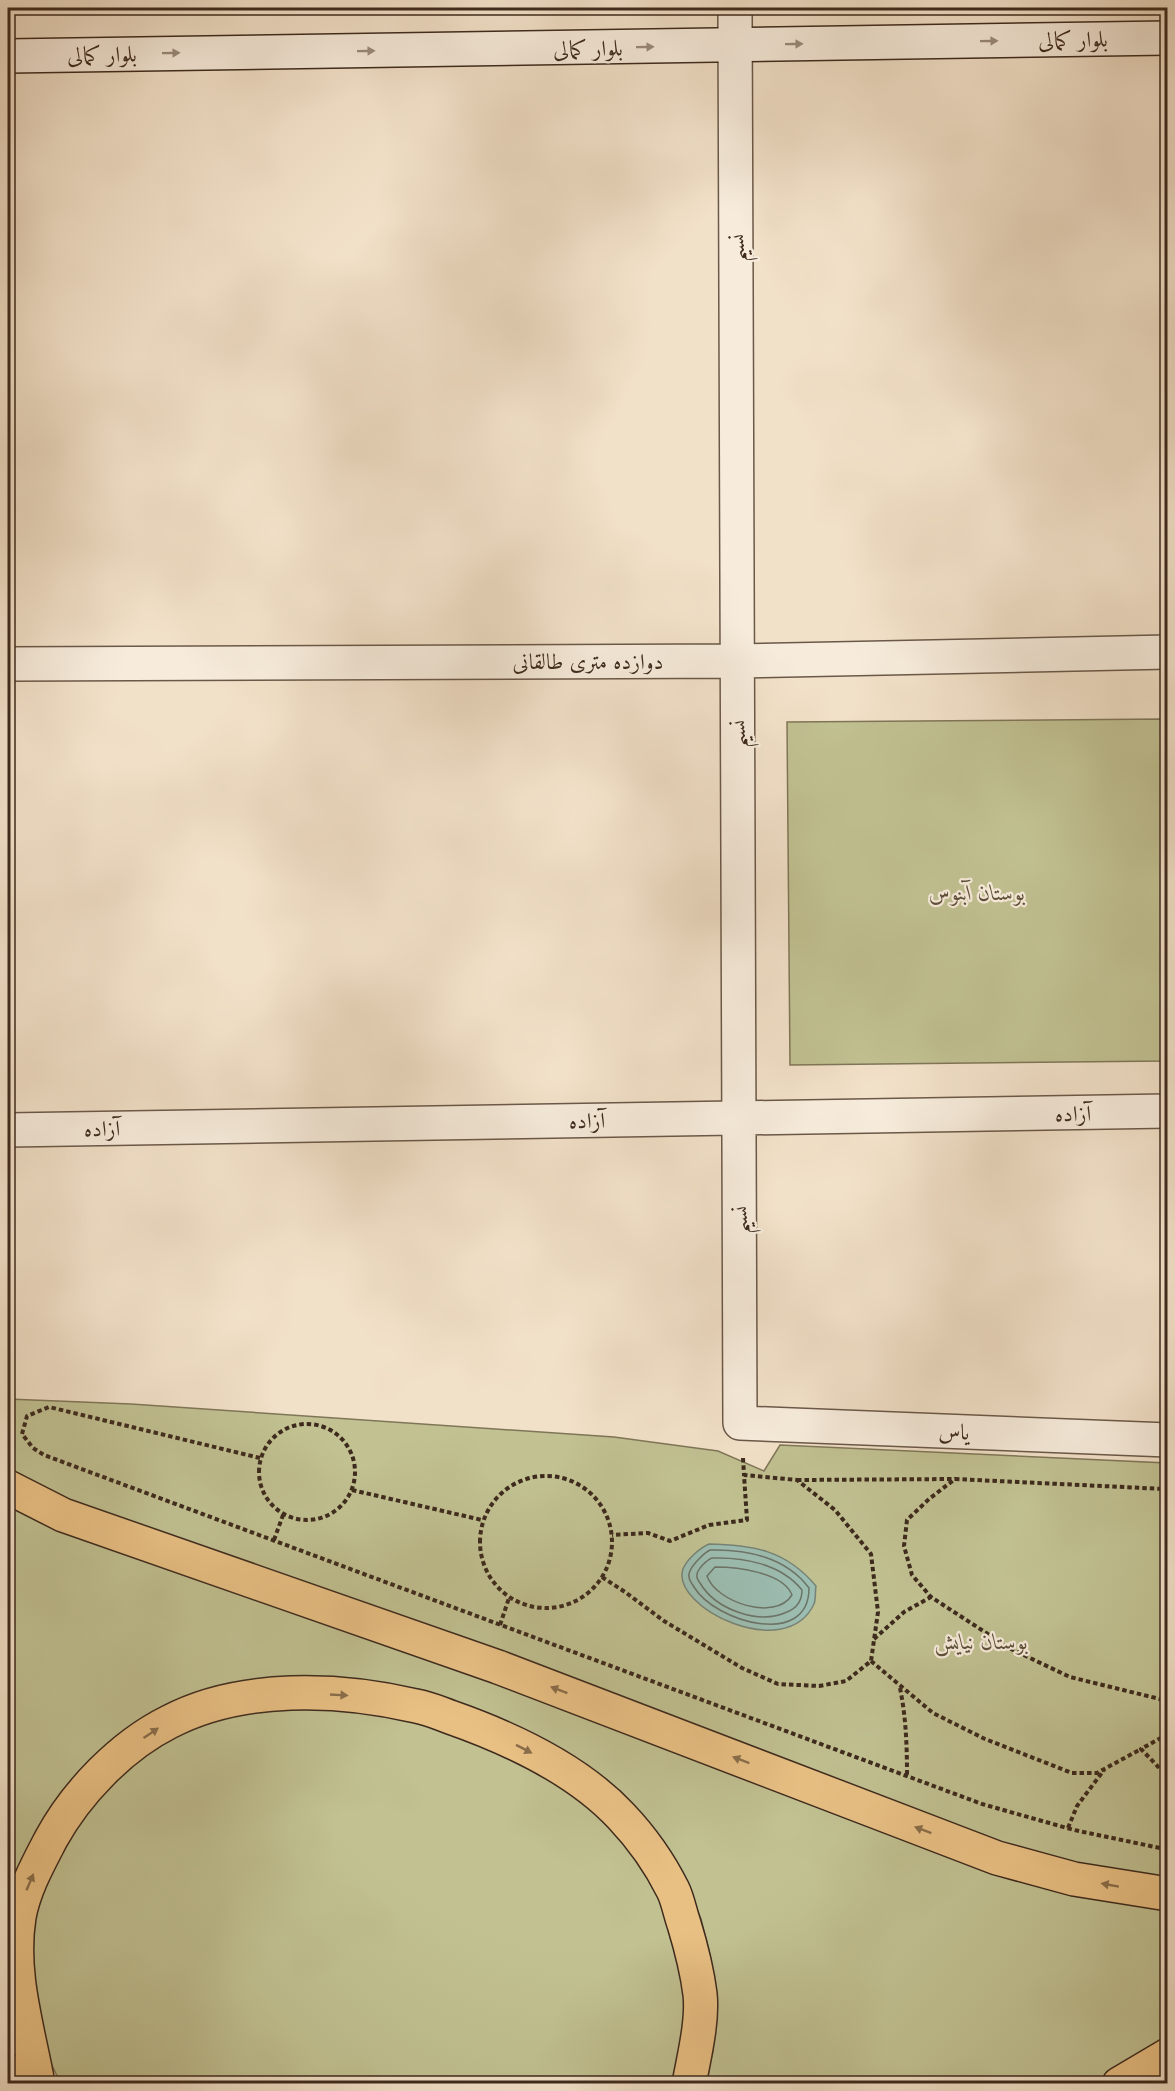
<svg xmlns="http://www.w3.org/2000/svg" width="1175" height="2091" font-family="'Old Standard TT',Amiri,serif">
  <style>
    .green { fill: #c1c192; stroke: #7f7658; stroke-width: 1.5 }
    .water { fill: #9cbeb2; stroke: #768376; stroke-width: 1.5 }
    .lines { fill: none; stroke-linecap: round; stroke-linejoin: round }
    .shore { stroke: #6c7468; stroke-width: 1.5 }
    .street-casing { stroke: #6a5848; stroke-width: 36 }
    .secondary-casing { stroke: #3d2a1d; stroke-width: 36 }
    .highway-casing { stroke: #3d2a1d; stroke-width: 36 }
    .path { stroke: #3d2a1d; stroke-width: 4; stroke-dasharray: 4.5 3; stroke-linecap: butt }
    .street { stroke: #f7ecdc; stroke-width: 33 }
    .secondary { stroke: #f7ecdc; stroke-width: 33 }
    .highway { stroke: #e9c084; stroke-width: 33 }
    .oneway { fill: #9a8b7c }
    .oneway2 { fill: #8a6e4b }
    .labels { text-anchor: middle; stroke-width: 4.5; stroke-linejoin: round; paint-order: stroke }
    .street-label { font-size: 22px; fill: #3d2a1d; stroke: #f7ecdc }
    .park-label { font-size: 22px; font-style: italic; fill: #5e503a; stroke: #f7ecdc }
  </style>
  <rect width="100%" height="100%" fill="#f2e1c9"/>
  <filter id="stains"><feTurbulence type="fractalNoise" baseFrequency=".00333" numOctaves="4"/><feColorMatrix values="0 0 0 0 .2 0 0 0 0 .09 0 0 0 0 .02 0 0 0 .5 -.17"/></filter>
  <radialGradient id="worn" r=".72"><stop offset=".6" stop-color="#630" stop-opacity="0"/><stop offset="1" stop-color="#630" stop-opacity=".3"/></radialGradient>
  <path class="green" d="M1163 719 1166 1061 790 1065 787 722Z
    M8 1399 131 1404 614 1437 718 1451 764 1471 780 1445 1167 1463V1883L1053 1863 89 1513 8 1474Z
    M8 1500 1167 1909V2042L1100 2083H705L713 2051 715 1993 710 1955 701 1919 687 1883 658 1836 387 1688 133 1729 8 1927Z
    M308 1707 363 1709 413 1721 458 1735 504 1755 577 1795 629 1845 655 1885 672 1923 689 2022 675 2083 61 2084 45 2051 30 1947 37 1907 50 1868 78 1820 117 1776 161 1742 207 1721 249 1710Z"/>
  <path class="water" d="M709 1544C753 1545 786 1550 816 1586 815 1591 816 1599 814 1604 786 1664 670 1607 683 1569 687 1559 700 1548 709 1544Z"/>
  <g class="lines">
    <path class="shore" d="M710 1550C746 1549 786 1557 809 1588 809 1649 715 1622 694 1587 691 1582 688 1579 689 1574 690 1569 693 1566 696 1562 701 1557 704 1553 710 1550Z
      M712 1558C744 1557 781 1564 802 1590 802 1600 797 1608 787 1612 759 1625 716 1610 700 1583 699 1582 696 1577 697 1575 697 1569 707 1560 712 1558Z
      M715 1567C736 1567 783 1572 792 1595 775 1622 716 1602 707 1576Z"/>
    <g class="street-casing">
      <path id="street" d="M735 8 740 1423 1168 1440
        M8 664 737 661 1168 652
        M8 1130 1168 1111"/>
    </g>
    <g class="secondary-casing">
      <path id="secondary" d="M8 56 1168 38"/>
    </g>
    <g class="highway-casing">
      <path id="highway" d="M8 1487 63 1515 498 1667 997 1858 1074 1879 1168 1894
        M8 2071 11 2084
        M38 2084C28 2028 10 1974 19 1917 24 1889 38 1864 51 1839 76 1793 121 1746 169 1722 241 1684 339 1688 416 1706 428 1708 439 1713 450 1717 510 1738 577 1769 621 1816 641 1837 660 1864 673 1890 678 1900 680 1913 684 1924 691 1947 697 1970 700 1994 703 2021 694 2057 689 2084
        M1119 2084 1168 2055"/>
    </g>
    <path class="path" d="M259 1472a48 48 0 1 1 96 0a48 48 0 1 1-96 0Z
      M260 1458 49 1407 27 1416 22 1434 33 1448 44 1455 982 1804 1074 1830 1160 1848H1168
      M743 1458 744 1475
      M480 1542a66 66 0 1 1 132 0a66 66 0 1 1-132 0Z
      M797 1480 955 1479
      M352 1490 482 1520
      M1168 1492 1165 1489 955 1479 929 1499 907 1520 904 1546 912 1575 931 1597 1011 1649 1070 1677 1168 1701
      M274 1540 283 1515
      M602 1577 625 1592 664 1621 742 1668 778 1684 819 1686 846 1681 871 1661 878 1612 871 1554 835 1510 797 1480 744 1475 747 1520 709 1525 670 1541 648 1533 612 1535
      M500 1625 509 1598
      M874 1639 904 1612 931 1597
      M871 1661 933 1713 985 1739 1072 1773H1097L1141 1749
      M900 1688C906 1717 907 1746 907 1776
      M1168 1734 1141 1749 1168 1777
      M1068 1828 1077 1806 1104 1770"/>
    <use href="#street" class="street"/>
    <use href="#secondary" class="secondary"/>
    <use href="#highway" class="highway"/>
  </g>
  <defs><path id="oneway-solid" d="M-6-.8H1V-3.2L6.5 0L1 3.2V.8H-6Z" transform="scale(1.5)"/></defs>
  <g class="oneway">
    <use href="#oneway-solid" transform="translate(989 41) rotate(-1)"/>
    <use href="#oneway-solid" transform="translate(794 44) rotate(-1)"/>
    <use href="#oneway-solid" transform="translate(645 47) rotate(-1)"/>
    <use href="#oneway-solid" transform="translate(366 51) rotate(-1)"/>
    <use href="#oneway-solid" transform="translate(171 53) rotate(-1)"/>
  </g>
  <g class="oneway2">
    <use href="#oneway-solid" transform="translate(559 1690) rotate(-159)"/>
    <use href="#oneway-solid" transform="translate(339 1695) rotate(3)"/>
    <use href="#oneway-solid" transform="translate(151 1733) rotate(-34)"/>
    <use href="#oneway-solid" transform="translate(524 1749) rotate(27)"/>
    <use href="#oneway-solid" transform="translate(741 1760) rotate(-159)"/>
    <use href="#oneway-solid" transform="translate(923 1830) rotate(-159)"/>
    <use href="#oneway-solid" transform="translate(30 1882) rotate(-67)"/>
    <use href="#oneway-solid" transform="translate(1110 1885) rotate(-170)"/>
  </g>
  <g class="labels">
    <g class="street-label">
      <text transform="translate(1073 39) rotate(-1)" y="8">بلوار کمالی</text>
      <text transform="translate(588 48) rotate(-1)" y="8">بلوار کمالی</text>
      <text transform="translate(102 54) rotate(-1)" y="8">بلوار کمالی</text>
      <text transform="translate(736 248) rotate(-90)" y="8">نسیم</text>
      <text x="588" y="669">دوازده متری طالقانی</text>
      <text transform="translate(737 734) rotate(-90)" y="8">نسیم</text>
      <text transform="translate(1073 1113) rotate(-1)" y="8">آزاده</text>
      <text transform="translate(587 1120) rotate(-1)" y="8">آزاده</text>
      <text transform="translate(102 1128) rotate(-1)" y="8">آزاده</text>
      <text transform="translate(739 1220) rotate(-90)" y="8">نسیم</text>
      <text transform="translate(954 1431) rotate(2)" y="8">یاس</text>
    </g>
    <g class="park-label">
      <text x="977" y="900">بوستان آبنوس</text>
      <text x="981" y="1649">بوستان نیایش</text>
    </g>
  </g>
  <rect width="1175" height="2091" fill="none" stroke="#f2e1c9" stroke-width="30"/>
  <rect x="9" y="9" width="1157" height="2073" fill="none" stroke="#3d2a1d" stroke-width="3"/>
  <rect x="15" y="15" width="1145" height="2061" fill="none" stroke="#3d2a1d" stroke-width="1.5"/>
  <rect width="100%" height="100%" filter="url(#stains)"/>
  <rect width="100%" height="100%" fill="url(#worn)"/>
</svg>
